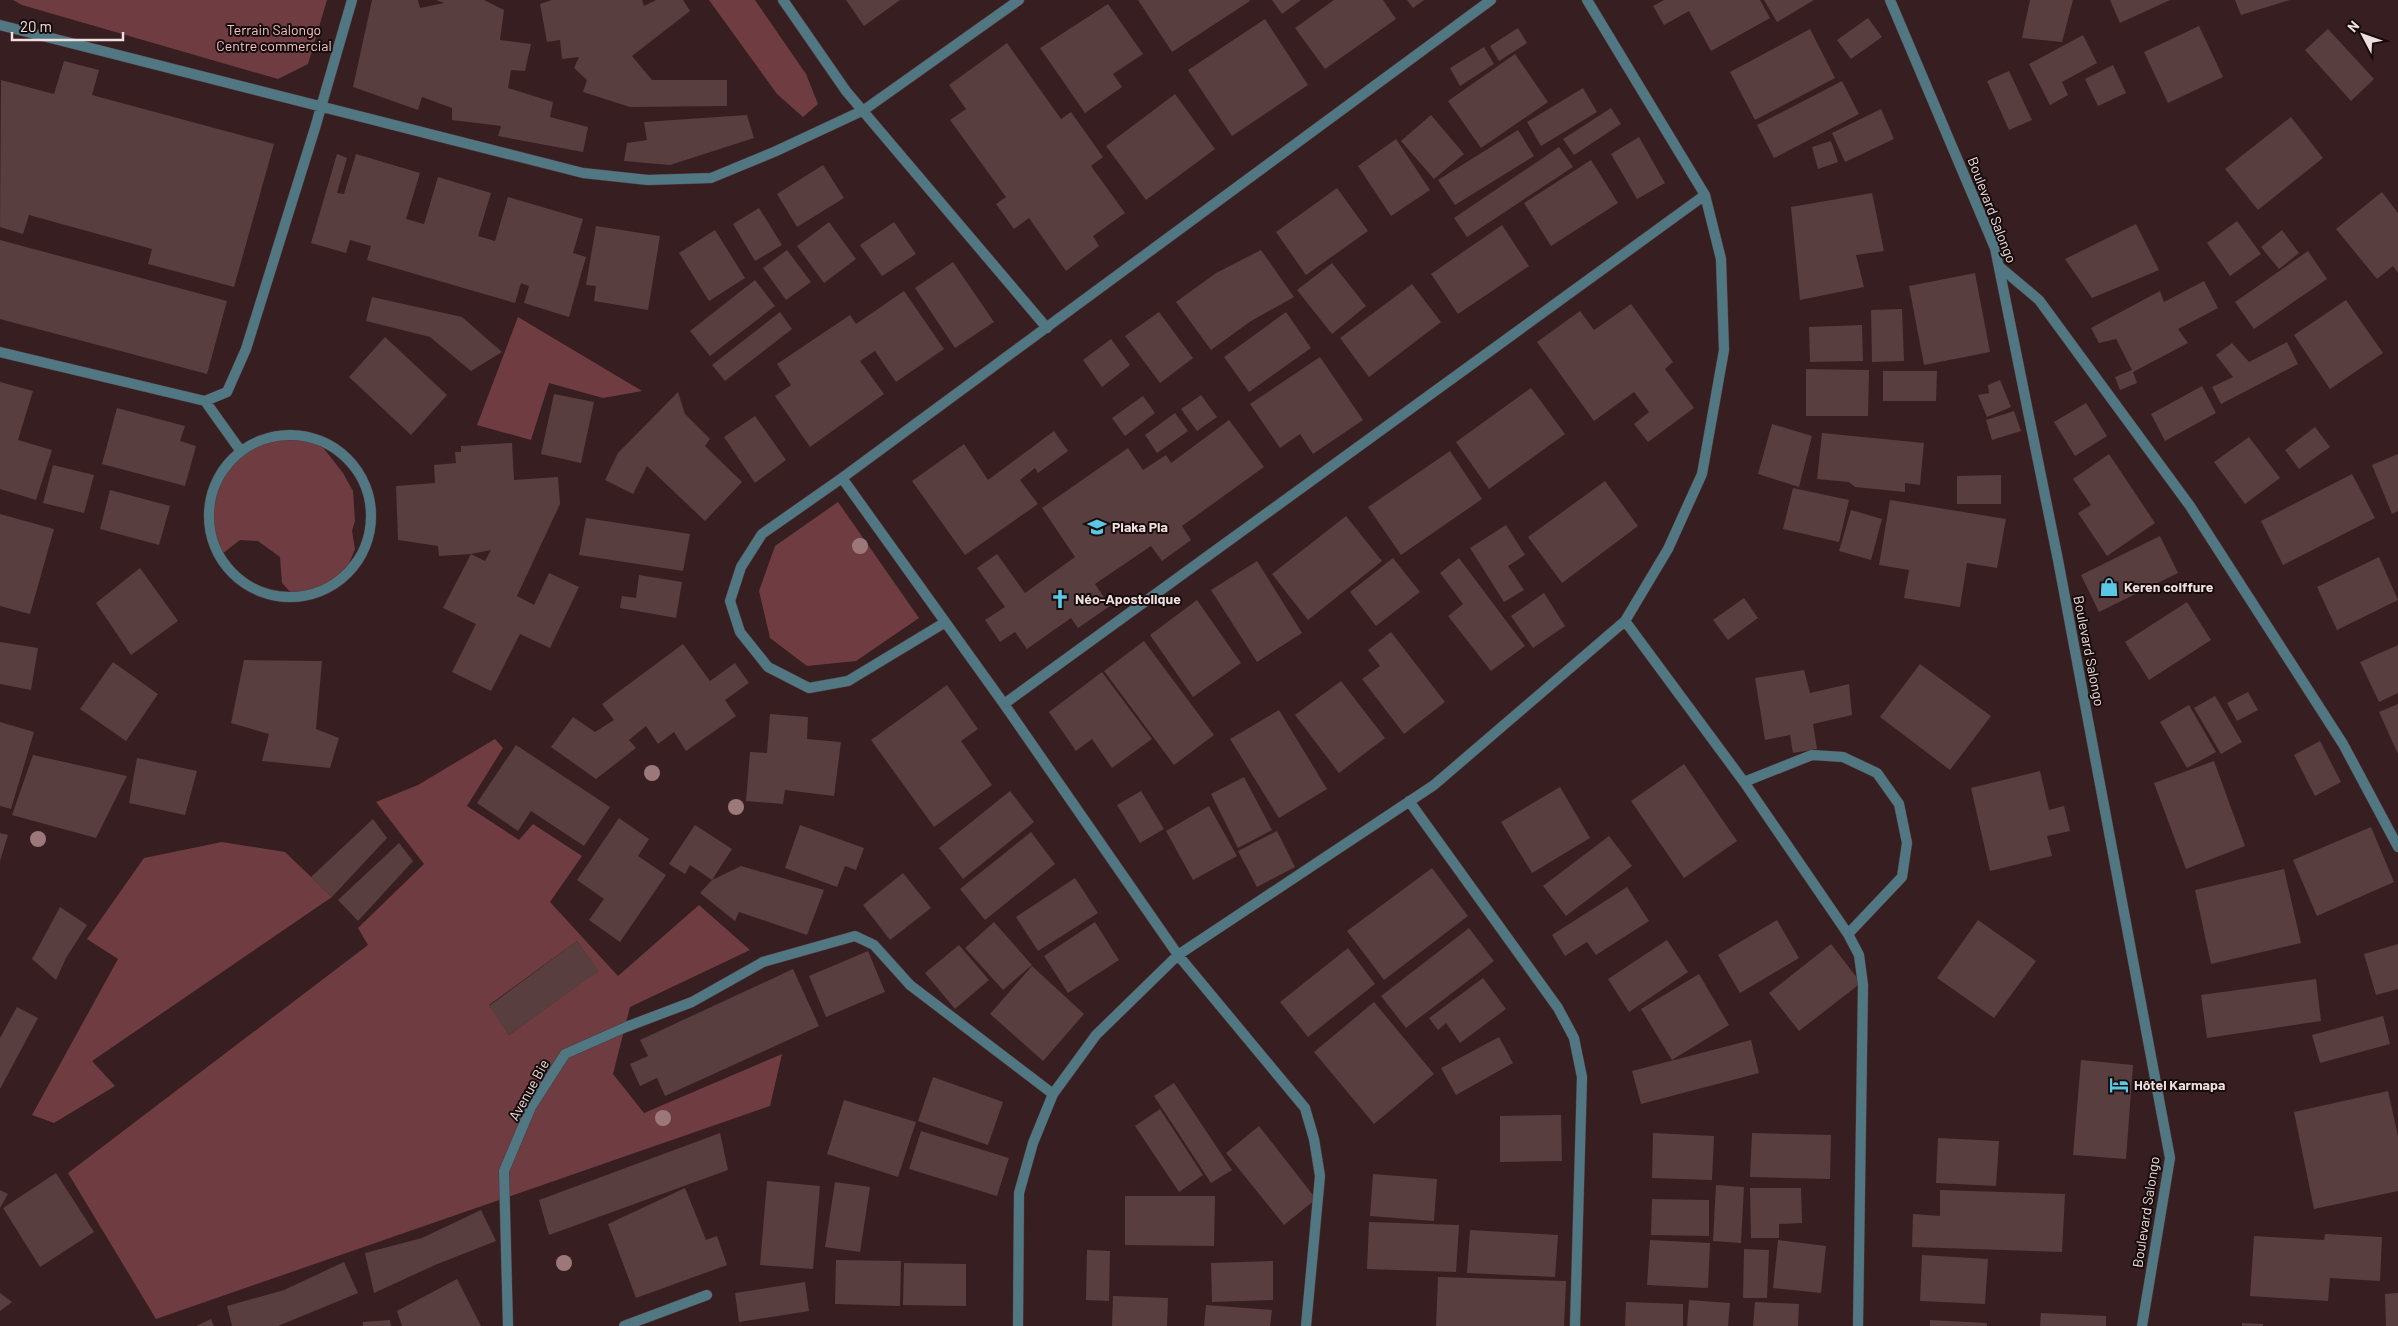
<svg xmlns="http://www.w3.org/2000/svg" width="2398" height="1326" font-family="Barlow,sans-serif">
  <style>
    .green { fill: #6f3d41; fill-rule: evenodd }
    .building { fill: #593e3f; fill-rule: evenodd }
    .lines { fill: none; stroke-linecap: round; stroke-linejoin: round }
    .lane-casing { stroke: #51393b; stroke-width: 11 }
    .street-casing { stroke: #51393b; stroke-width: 11 }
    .lane { stroke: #507782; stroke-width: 10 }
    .street { stroke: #507782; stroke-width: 10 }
    .tree { fill: #9d787a }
    .labels { text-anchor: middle; stroke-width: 4; stroke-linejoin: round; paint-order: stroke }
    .park-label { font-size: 14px; fill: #f1c2c4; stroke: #170c0c }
    .street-label { font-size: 14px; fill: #f0dfdf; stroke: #170c0c }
    .poi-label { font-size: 14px; font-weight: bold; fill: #f0dfdf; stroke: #170c0c; text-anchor: start }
  </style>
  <rect width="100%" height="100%" fill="#371e20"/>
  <path class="green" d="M13 0H327L308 64 278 79 22 5Z
    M709 0H755L806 74 818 104 803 117 777 94Z
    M518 317 642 391 603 398 549 383 531 440 477 425Z
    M271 436H302L318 441 343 473 353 491 355 521 352 531 355 549 346 571 323 592 295 597 282 583 280 557 258 541 240 540 222 554 212 543 208 509 218 476 240 450Z
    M838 502 919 618 856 661 807 666 770 638 759 591 775 546Z
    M495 739 503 748 467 806 519 840 533 824 582 856 550 902 618 976 699 905 750 950 630 1007 613 1074 644 1113 782 1054 770 1106 156 1319 68 1173 368 945 358 928 424 864 376 802 418 785ZM577 941 598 971 509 1035 489 1005Z
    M222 842 285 852 332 897 92 1061 115 1086 54 1123 32 1115 118 959 87 939 144 858Z"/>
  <path class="building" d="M372 0H418L420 8 444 3 436 0H484L504 10 500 40 531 44 525 71 511 70 508 88 553 102 550 117 588 127 583 152 498 136 501 126 452 120V108L422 97 418 110 353 87Z
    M552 0H642L644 6 656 0H683L690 11 632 56 652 80H727V106L630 107 583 92 587 80 574 68 579 57 562 59 560 40 547 42 540 4Z
    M846 0H900L864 26Z
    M1138 0H1249L1250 1 1172 52Z
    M1272 0H1301L1282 14Z
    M1334 0H1383L1396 19 1325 69 1295 28Z
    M1407 0H1424L1413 8Z
    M1664 0H1760L1770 18 1711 51 1689 11 1664 25 1653 6Z
    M1764 0H1814L1777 22Z
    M2030 0H2073L2062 42 2022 38Z
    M2110 0H2170L2120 23Z
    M2235 0H2290L2241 15Z
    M1108 4 1143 54 1113 74 1122 87 1085 113 1040 48Z
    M1868 18 1882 37 1851 59 1837 40Z
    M1265 19 1308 85 1232 136 1188 70Z
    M2199 26 2223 77 2168 103 2144 52Z
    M1518 28 1527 43 1499 61 1490 46Z
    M1810 29 1835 78 1755 120 1730 72Z
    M2328 29 2374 79 2351 101 2305 50Z
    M2083 35 2097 63 2062 82 2068 95 2050 105 2029 64Z
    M1007 43 1061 119 1071 112 1103 157 1091 166 1125 213 1093 236 1099 246 1066 271 1029 218 1014 229 996 204 1006 197 950 120 966 109 949 85Z
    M1484 47 1494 64 1460 86 1450 68Z
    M1515 54 1548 102 1481 148 1448 101Z
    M64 61 99 70 92 95 274 144 234 287 148 264 152 249 29 215 23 234 0 227 1 80 54 94Z
    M2113 65 2126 93 2098 106 2085 79Z
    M2009 71 2032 120 2009 130 1987 81Z
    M1842 81 1859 114 1774 158 1757 125Z
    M1583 88 1597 112 1541 146 1527 122Z
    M1175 94 1215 149 1146 200 1106 146Z
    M1611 108 1621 124 1574 155 1563 139Z
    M1881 109 1894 139 1845 162 1832 133Z
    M747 115 754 138 670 165 624 161 627 143 647 140 644 122Z
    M1431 115 1464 154 1434 179 1401 141Z
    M2291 117 2323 158 2258 210 2225 169Z
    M1518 130 1534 156 1455 205 1438 180Z
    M1639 137 1665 183 1637 199 1611 154Z
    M1396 139 1430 190 1391 216 1358 166Z
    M1831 141 1838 162 1818 169 1812 147Z
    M1559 147 1573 167 1467 237 1454 218Z
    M337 154 347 158 337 193 344 194 356 154 420 173 406 219 424 224 438 177 491 193 478 236 495 241 508 197 583 219 573 253 586 257 569 317 524 303 529 286 521 283 515 303 367 260 371 246 350 240 346 253 311 243Z
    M1591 160 1618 203 1551 246 1524 203Z
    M823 165 844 198 797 227 777 194Z
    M1337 188 1368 231 1306 275 1276 232Z
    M2382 192 2398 213V273L2393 266 2377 279 2336 229Z
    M1872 193 1884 251 1856 255 1864 287 1800 300 1791 207Z
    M759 208 782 245 755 261 733 224Z
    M2237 221 2261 254 2230 276 2207 243Z
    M829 222 856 259 824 283 797 246Z
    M894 222 916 254 882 276 860 245Z
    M2136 224 2159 270 2092 298 2065 259Z
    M1502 225 1529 266 1458 314 1431 274Z
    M596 226 660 236 648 310 594 301 596 286 586 285Z
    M715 230 745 278 709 301 679 253Z
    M2282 230 2299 253 2279 269 2261 247Z
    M0 240 227 301 207 374 0 319Z
    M787 250 811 282 786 300 763 268Z
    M1261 250 1294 297 1251 321 1211 350 1176 302 1216 273Z
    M2308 251 2327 279 2254 329 2235 302Z
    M953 262 994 322 955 348 915 288Z
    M1332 263 1366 306 1332 334 1297 290Z
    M1975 273 1990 352 1924 365 1909 286Z
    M755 280 775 306 710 356 690 331Z
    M2204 281 2218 308 2178 329 2188 343 2133 372 2137 383 2120 390 2115 377 2132 370 2116 339 2099 343 2091 328 2160 291 2164 302Z
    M1412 284 1441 322 1369 377 1340 338Z
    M904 291 944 349 896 382 875 351 860 361 884 394 810 447 775 396 791 385 777 364 850 315 856 324Z
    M372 297 462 317 502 352 471 371 430 337 366 321Z
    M2346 300 2383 353 2330 389 2294 335Z
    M1631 304 1673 362 1665 369 1694 408 1648 442 1634 424 1649 412 1634 392 1594 421 1537 342 1580 311 1594 330Z
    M1902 309 1904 361 1872 362 1871 310Z
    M780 312 792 329 725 381 712 365Z
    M1159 312 1193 358 1160 383 1125 336Z
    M1286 312 1311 348 1249 392 1224 357Z
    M1862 325 1863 361 1810 362 1809 327Z
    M385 337 447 395 411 435 349 377Z
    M1111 339 1130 365 1102 387 1083 360Z
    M2287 342 2298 364 2221 404 2212 387 2233 377 2216 355 2232 343 2249 362Z
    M1320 357 1363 420 1313 454 1300 434 1280 448 1250 404Z
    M1806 369 1869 370 1868 416H1806Z
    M1883 371H1937L1936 401H1883Z
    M2000 380 2011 407 1987 417 1978 395 1989 393 1988 385Z
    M0 382 33 391 18 440 52 450 36 500 0 489Z
    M2202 386 2216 413 2165 441 2151 414Z
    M1531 388 1565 434 1489 489 1456 442Z
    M678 392 685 414 710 439 705 446 742 482 705 521 647 466 633 494 605 480 618 453Z
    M554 394 594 402 581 463 541 454Z
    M1201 395 1217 417 1197 431 1181 409Z
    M1143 396 1155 413 1125 436 1112 418Z
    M2086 403 2107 436 2075 456 2054 422Z
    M117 408 185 426 180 441 196 446 185 486 102 464Z
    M2014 411 2021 431 1992 440 1986 420Z
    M1175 413 1188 431 1157 453 1145 435Z
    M755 416 786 460 755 483 724 437Z
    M1229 420 1264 467 1182 526 1191 540 1162 561 1151 546 1095 584 1110 606 1078 628 1071 618 1027 649 1015 632 1000 642 985 620 1005 607 977 568 997 554 1025 593 1075 557 1042 508 1128 448 1143 470 1166 455 1171 463Z
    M1772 424 1812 436 1799 487 1758 474Z
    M2315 427 2330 447 2299 469 2285 450Z
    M1054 431 1068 451 1038 473 1035 468 1020 480 1038 504 965 555 912 481 964 444 988 480Z
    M1822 433 1924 443 1920 485 1905 483V492L1855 487 1849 482 1817 479Z
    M2249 437 2280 478 2245 504 2214 462Z
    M512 443 514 480 558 477 560 504 517 596 534 605 549 573 579 587 550 648 520 634 491 691 452 672 476 624 443 608 471 554 439 556 438 546 398 540 396 486 435 483 434 465 456 463 455 452H461V446ZM491 550 485 561 471 554Z
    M1450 451 1482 499 1401 555 1368 507Z
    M2109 454 2155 523 2107 556 2078 513 2091 505 2073 479Z
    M2398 454V511L2392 514 2372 465Z
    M53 465 94 475 84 513 43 503Z
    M2352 474 2375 518 2283 565 2261 521Z
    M2001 475V504H1957V476Z
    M1605 481 1638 526 1562 583 1528 537Z
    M1793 488 1849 500 1839 542 1783 529Z
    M110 490 170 506 159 545 100 529Z
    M1890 500 2006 519 1997 568 1967 563 1960 607 1904 598 1909 570 1879 565Z
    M1851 510 1882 519 1871 560 1839 551Z
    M0 514 54 529 30 614 0 606Z
    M1346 516 1382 561 1308 620 1272 574Z
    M586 518 690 534 683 571 579 555Z
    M1506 525 1525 555 1508 566 1524 590 1504 602 1470 548Z
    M2160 536 2178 573 2099 612 2081 575Z
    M2379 557 2398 600 2337 630 2317 587Z
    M1393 558 1420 592 1376 626 1350 592Z
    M1459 558 1525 646 1491 671 1448 616 1463 604 1440 573Z
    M1257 561 1302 633 1257 662 1211 590Z
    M140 568 178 621 131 655 96 603Z
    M639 575 682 582 676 618 620 608 622 596 636 598Z
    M1544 593 1565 626 1533 648 1511 616Z
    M1744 598 1758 618 1728 640 1713 620Z
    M1197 600 1241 663 1193 697 1150 635Z
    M2187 602 2211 640 2149 680 2125 642Z
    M1391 632 1445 702 1404 734 1362 679 1380 666 1368 650Z
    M1144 641 1214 735 1174 765 1104 671Z
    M0 642 38 648 31 690 0 684Z
    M683 644 710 681 735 663 749 683 725 700 736 716 686 751 674 732 658 744 646 726 629 740 636 748 596 779 551 747 573 717 595 732 614 720 602 704Z
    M2398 645V693L2379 702 2360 662Z
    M244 660 322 661 316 729 339 738 330 768 262 761 269 734 231 723Z
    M113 662 158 694 126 741 80 709Z
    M1920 664 1991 716 1950 770 1880 717Z
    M1804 670 1810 693 1849 684 1852 715 1813 724 1817 749 1793 753 1790 735 1765 740 1755 678Z
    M1102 672 1152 739 1112 768 1092 739 1076 751 1049 712Z
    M1341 681 1385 738 1339 773 1295 715Z
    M947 685 978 729 961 741 992 785 934 827 871 740Z
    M2248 692 2258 710 2237 721 2227 703Z
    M2215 696 2242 742 2221 754 2194 708Z
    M2398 704V754L2379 712Z
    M2189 705 2216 752 2187 768 2160 722Z
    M1279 710 1327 789 1279 818 1230 739Z
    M770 714 808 717 807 739 841 742 834 796 785 790 783 804 746 801 750 752 767 753Z
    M0 722 34 732 11 809 0 806Z
    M2320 741 2341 782 2315 796 2294 755Z
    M516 745 610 807 584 846 531 811 518 831 477 803Z
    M33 755 127 776 96 838 12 815Z
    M137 758 197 771 185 815 129 803Z
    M2214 761 2245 846 2186 869 2154 783Z
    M1684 764 1737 841 1684 878 1631 801Z
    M2040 771 2049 810 2064 806 2070 831 2047 836 2052 856 1990 871 1971 788Z
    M1244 777 1272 830 1238 848 1211 794Z
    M1560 787 1590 838 1532 873 1501 822Z
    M1010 791 1034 822 963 879 939 848Z
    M1141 791 1164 829 1140 843 1117 805Z
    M1209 806 1237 856 1193 880 1166 831Z
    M619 818 649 839 638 856 666 875 620 942 589 920 604 899 577 880Z
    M373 819 387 838 332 897 311 877Z
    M695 825 732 849 712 880 690 865 685 874 669 864Z
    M800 825 864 848 856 870 845 866 837 887 785 868Z
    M2371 827 2394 882 2317 916 2293 860Z
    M1277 831 1295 867 1257 887 1238 851Z
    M1031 832 1055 864 985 920 960 889Z
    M0 833 8 835 0 861Z
    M1609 836 1632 866 1566 916 1543 886Z
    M399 843 413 861 358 921 338 900Z
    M741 866 824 890 807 935 739 912 735 921 700 893 712 880Z
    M1432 868 1468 916 1384 980 1347 931Z
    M2284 869 2301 943 2211 964 2195 890Z
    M903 873 931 908 890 940 863 905Z
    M1075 878 1098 913 1038 951 1016 917Z
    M1627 887 1649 921 1596 955 1587 942 1565 956 1552 935Z
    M60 907 87 925 66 958 56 980 32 959Z
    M1777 920 1799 958 1740 993 1718 955Z
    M1978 920 2036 961 1994 1018 1937 978Z
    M994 922 1032 965 1003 990 965 948Z
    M1095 922 1119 960 1068 993 1044 956Z
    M1469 928 1494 961 1406 1028 1381 996Z
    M1667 940 1688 972 1629 1012 1608 979Z
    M577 941 599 971 509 1035 489 1006Z
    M1831 944 1861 983 1799 1031 1769 993Z
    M2398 944V989L2376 995 2364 954Z
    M959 945 989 980 955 1009 925 973Z
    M1348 948 1375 984 1308 1037 1280 1002Z
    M868 951 885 992 826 1017 809 976Z
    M1032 966 1084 1014 1043 1061 990 1014Z
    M793 969 819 1026 665 1096 657 1078 640 1086 630 1064 648 1056 640 1040Z
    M1699 974 1729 1025 1672 1060 1641 1009Z
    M1483 978 1506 1009 1460 1043 1446 1023 1438 1030 1429 1018Z
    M2316 979 2321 1021 2207 1038 2201 995Z
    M1374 1002 1434 1074 1374 1124 1314 1052Z
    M17 1007 38 1018 0 1089V1038Z
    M2383 1016 2390 1044 2320 1063 2312 1035Z
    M1499 1037 1513 1063 1456 1095 1441 1068Z
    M1751 1040 1759 1073 1641 1104 1632 1071Z
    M2081 1060 2133 1065 2126 1159 2073 1155Z
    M933 1077 1003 1102 988 1145 918 1121Z
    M1174 1083 1232 1170 1211 1183 1154 1096Z
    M2388 1091 2398 1136V1191L2314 1209 2294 1112Z
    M844 1100 916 1122 898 1177 827 1154Z
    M1160 1109 1203 1175 1179 1192 1135 1126Z
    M1561 1115 1562 1161 1500 1162V1116Z
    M1259 1126 1316 1199 1284 1225 1226 1153Z
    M921 1131 1009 1158 997 1196 909 1169Z
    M720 1133 728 1170 549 1235 539 1200Z
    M1653 1133 1714 1136 1712 1180 1652 1178Z
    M1752 1133 1831 1135 1830 1179 1750 1177Z
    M1938 1138 1999 1141 1996 1186 1936 1183Z
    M56 1173 94 1232 40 1267 3 1208Z
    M1373 1174 1437 1179 1434 1221 1370 1216Z
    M767 1181 820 1186 813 1269 760 1265Z
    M835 1182 870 1187 860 1252 825 1247Z
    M1716 1185 1744 1187 1741 1243 1713 1241Z
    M685 1188 706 1240 717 1236 727 1265 636 1298 608 1224Z
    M1750 1188H1801L1802 1223 1779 1224V1238H1751Z
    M0 1190 8 1194 0 1208Z
    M1940 1190 2065 1194 2062 1252 1912 1247 1913 1214 1940 1216Z
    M1125 1196H1215L1214 1246 1125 1245Z
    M1652 1199 1709 1200V1236L1651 1235Z
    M481 1210 496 1241 435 1265 374 1293 365 1253 422 1238Z
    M1369 1222 1459 1225 1456 1272 1367 1269Z
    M1470 1230 1558 1235 1555 1277 1467 1273Z
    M2325 1234 2382 1237 2380 1281 2330 1278 2328 1301 2250 1296 2254 1236 2324 1240Z
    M1650 1240 1710 1243 1708 1288 1647 1285Z
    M1778 1240 1826 1246 1821 1293 1773 1288Z
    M1744 1249 1769 1250 1767 1298H1743Z
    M1087 1250 1110 1251 1109 1301 1086 1300Z
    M1922 1255 1988 1259 1985 1304 1920 1301Z
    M836 1260 901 1261 900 1306 835 1304Z
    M1273 1261V1300L1212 1302 1211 1263Z
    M344 1262 358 1293 278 1326H232L227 1306 284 1290Z
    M904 1263 966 1264V1306L903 1305Z
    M1438 1277 1566 1281 1564 1326H1436Z
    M457 1279 481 1326H402L397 1311Z
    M805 1282 809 1311 739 1322 735 1293Z
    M0 1293 12 1302 0 1311Z
    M2398 1293V1326H2386L2385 1294Z
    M1113 1296 1168 1298 1167 1326H1112Z
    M1689 1300 1730 1303 1728 1326H1687Z
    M1626 1302 1683 1304V1326H1625Z
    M1755 1302 1799 1304 1798 1326H1753Z
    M1206 1305 1272 1310 1270 1326H1204Z
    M2041 1313 2106 1316V1326H2040Z
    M211 1319 214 1326H196Z
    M390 1320 391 1326H363V1322Z
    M1930 1320 1987 1323V1326H1930Z
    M2242 1323 2263 1324V1326H2242Z"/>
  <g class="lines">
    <g class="lane-casing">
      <path id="lane" d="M2001 268 2039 300 2190 506 2343 744 2398 847
        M763 962 855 936 874 945 910 985"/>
    </g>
    <g class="street-casing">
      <path id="street" d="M783 0 846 91 1047 328
        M1890 0 1995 248 2058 560 2170 1158 2142 1326
        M0 25 583 173 648 180 711 178 774 152 864 110 1019 0
        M0 352 205 401 227 392 246 349 315 128 352 0
        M205 401 240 450
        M209 516a81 81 0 1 1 162 0a81 81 0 1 1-162 0Z
        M842 478 1004 704 1178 955 1305 1108 1314 1139 1320 1176 1306 1326
        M1625 621 1744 782 1848 934 1859 955 1863 985 1858 1326
        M944 623 848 681 809 688 768 667 740 632 730 601 741 567 762 534 842 478 1491 0
        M1004 704 1705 195
        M1744 782 1812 755 1843 757 1877 773 1899 804 1907 843 1902 877 1848 934
        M1409 801 1558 1008 1574 1038 1582 1077 1575 1326
        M910 985 1053 1094
        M508 1326 504 1171 531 1107 565 1054 626 1027 692 1002 763 962
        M624 1326 707 1295
        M1018 1326 1019 1193 1033 1143 1053 1094 1096 1035 1178 955 1434 785 1625 621 1668 549 1702 474 1724 350 1721 259 1705 195 1587 0"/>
    </g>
    <use href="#lane" class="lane"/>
    <use href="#street" class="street"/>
  </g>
  <g class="tree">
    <circle cx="860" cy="546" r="8"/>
    <circle cx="652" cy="773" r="8"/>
    <circle cx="736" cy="807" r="8"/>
    <circle cx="38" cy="839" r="8"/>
    <circle cx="663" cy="1118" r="8"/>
    <circle cx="564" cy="1263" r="8"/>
  </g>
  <defs>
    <g id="school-bare" transform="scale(1.5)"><path d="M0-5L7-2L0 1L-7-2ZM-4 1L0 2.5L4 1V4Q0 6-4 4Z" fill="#5ac8e5" stroke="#170c0c" stroke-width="2.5" paint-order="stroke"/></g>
    <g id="shop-bare" transform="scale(1.5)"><path d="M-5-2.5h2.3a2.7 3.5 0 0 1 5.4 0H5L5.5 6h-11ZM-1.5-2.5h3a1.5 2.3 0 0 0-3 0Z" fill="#5ac8e5" stroke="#170c0c" stroke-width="2.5" paint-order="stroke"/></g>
    <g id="church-bare" transform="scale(1.5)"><path d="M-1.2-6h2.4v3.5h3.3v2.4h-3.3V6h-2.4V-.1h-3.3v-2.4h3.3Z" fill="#5ac8e5" stroke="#170c0c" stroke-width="2.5" paint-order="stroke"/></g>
    <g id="hotel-bare" transform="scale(1.5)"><path d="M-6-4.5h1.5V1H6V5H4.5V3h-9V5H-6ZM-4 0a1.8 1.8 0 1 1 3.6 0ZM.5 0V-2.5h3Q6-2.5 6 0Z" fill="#5ac8e5" stroke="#170c0c" stroke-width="2.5" paint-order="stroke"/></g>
  </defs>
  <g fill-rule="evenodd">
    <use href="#school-bare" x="1097" y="527"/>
    <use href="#shop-bare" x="2109" y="587"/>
    <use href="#church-bare" x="1060" y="599"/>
    <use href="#hotel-bare" x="2119" y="1085"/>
  </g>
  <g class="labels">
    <g class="park-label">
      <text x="274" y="35">Terrain Salongo<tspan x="274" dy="16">Centre commercial</tspan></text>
    </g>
    <g class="street-label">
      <text transform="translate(1992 210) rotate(69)" y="5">Boulevard Salongo</text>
      <text transform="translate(2089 651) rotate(79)" y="5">Boulevard Salongo</text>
      <text transform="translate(529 1090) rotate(-61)" y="5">Avenue Bie</text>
      <text transform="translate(2146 1212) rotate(-81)" y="5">Boulevard Salongo</text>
    </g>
    <g class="poi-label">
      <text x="1112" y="532">Piaka Pia</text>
      <text x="2124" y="592">Keren coiffure</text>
      <text x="1075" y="604">Néo-Apostolique</text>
      <text x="2134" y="1090">Hôtel Karmapa</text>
    </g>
  </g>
  <g transform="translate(2363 35) rotate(311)" stroke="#170c0c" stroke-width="4" paint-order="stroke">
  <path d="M0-4L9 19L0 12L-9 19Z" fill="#f0dfdf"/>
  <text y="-8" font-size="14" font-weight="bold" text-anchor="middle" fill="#f0dfdf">N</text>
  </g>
  <path d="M12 32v8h111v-8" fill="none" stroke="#f0dfdf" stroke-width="2.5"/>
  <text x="20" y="32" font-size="15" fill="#f0dfdf" stroke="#170c0c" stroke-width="4" paint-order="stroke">20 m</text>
</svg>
